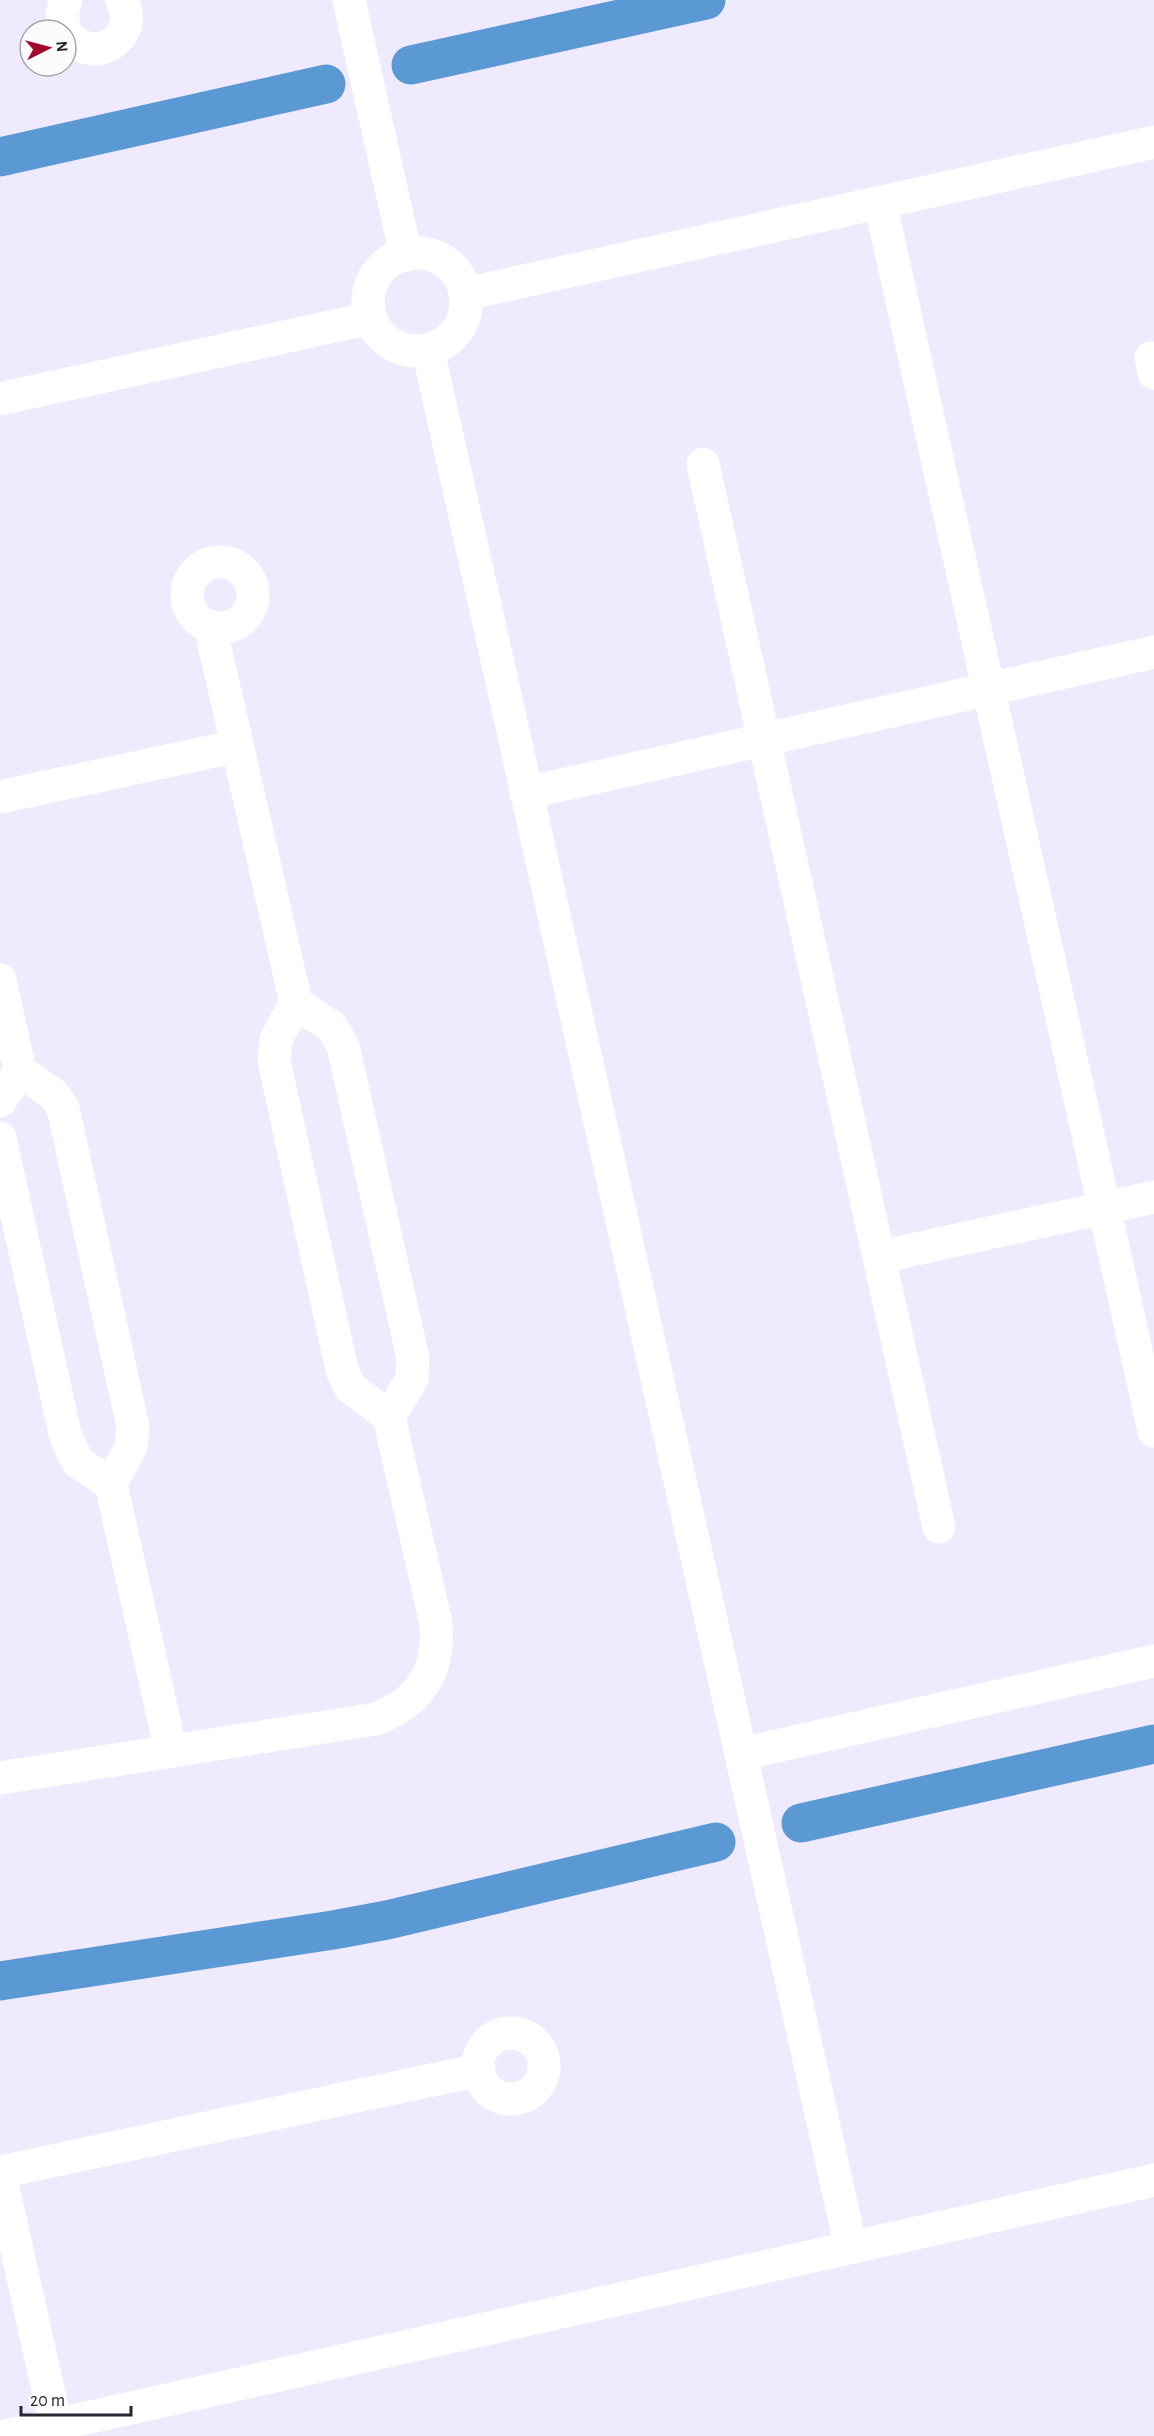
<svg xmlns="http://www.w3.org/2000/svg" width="1154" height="2436" font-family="'Alegreya Sans',sans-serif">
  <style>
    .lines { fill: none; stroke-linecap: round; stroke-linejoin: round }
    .canal { stroke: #5b99d5; stroke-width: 39 }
    .minor { stroke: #fff; stroke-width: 33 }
  </style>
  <rect width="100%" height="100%" fill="#f0eaff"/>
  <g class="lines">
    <path class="canal" d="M411 65 706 0
      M0 157 326 84
      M801 1823 1154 1744
      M0 1981 333 1930 387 1920 716 1842"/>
    <path class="minor" d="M349 0 406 255
      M65 30 62 15 66 0
      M66 32C89 69 142 39 122 0
      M880 202 1154 1431
      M368 302a49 49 0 1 1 98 0a49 49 0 1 1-98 0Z
      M465 294 1154 142
      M428 350 851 2248
      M1151 358 1154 373
      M0 399 371 318
      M703 464 939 1527
      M187 595a33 33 0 1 1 66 0a33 33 0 1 1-66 0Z
      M526 793 1154 652
      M0 797 237 746
      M0 980 20 1071 53 1094 63 1108 133 1427 131 1447 111 1484 171 1752
      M296 1003 332 1027 343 1046 413 1358 412 1379 389 1417
      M0 1101 20 1071
      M0 1138 66 1438 78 1462 111 1484
      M879 1257 1154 1197
      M741 1754 1154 1661
      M0 1778 376 1719C420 1702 440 1671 436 1624L389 1417 350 1387 342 1370 274 1061 276 1039 296 1003 210 626
      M478 2066a33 33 0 1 1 66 0a33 33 0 1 1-66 0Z
      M0 2172 479 2070
      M0 2174 56 2425
      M5 2436 1154 2180"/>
  </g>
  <g transform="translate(48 48) rotate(84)"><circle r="28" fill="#fbfbfb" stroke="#a7a6a9" stroke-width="1.5"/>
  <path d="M0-4.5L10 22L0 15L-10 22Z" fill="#a4072e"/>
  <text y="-9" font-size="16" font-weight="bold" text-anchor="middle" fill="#28262f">N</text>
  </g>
  <path d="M21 2406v9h110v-9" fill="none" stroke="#28262f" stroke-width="3"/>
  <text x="30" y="2406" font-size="18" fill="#28262f" stroke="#fbfbfb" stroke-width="4.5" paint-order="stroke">20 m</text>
</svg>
